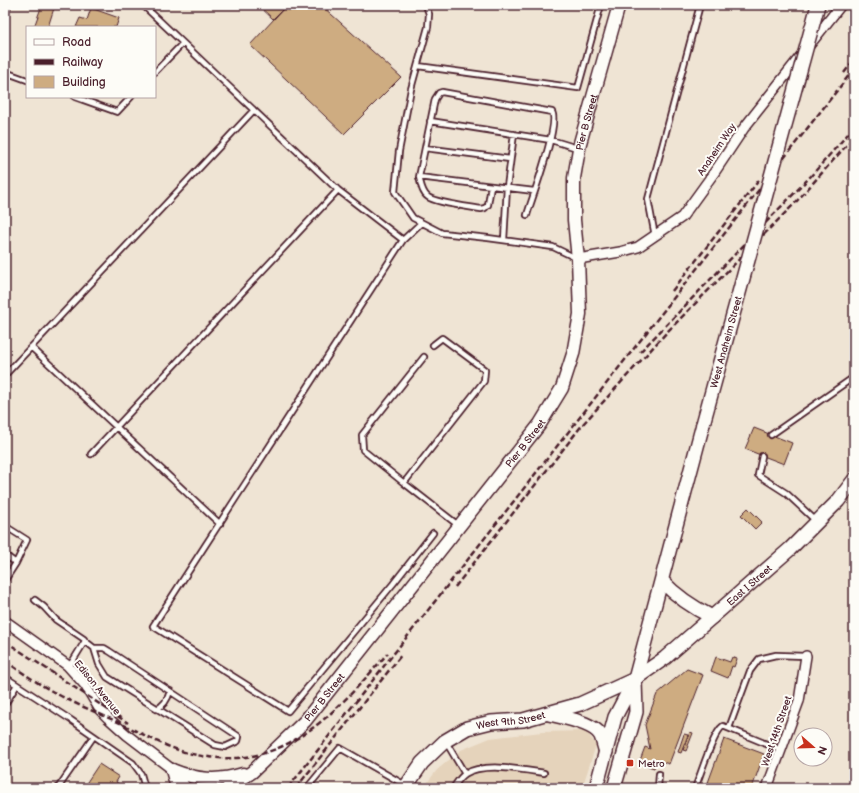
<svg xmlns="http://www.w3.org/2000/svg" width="859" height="793" font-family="'Balsamiq Sans',sans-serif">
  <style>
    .built { fill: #e5d3bb }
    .building { fill: #ceac81; stroke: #4a1f2b }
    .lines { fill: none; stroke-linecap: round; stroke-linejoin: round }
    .service-casing { stroke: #4a1f2b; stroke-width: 8 }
    .minor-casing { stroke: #4a1f2b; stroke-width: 12 }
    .tertiary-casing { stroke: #4a1f2b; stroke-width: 15 }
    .secondary-casing { stroke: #4a1f2b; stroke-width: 16 }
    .service { stroke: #fdfcf7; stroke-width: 4.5 }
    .minor { stroke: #fdfcf7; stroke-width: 9 }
    .tertiary { stroke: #fdfcf7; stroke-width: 12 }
    .secondary { stroke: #fdfcf7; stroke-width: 13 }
    .rail { stroke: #4a1f2b; stroke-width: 2.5; stroke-dasharray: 6 3; stroke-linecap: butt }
    .secondary-bridge-casing { stroke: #4a1f2b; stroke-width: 16; stroke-linecap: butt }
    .secondary-bridge { stroke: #fdfcf7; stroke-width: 13 }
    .poi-dot { fill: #c8321e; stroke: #fdfcf7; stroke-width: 1.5 }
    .labels { text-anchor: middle; stroke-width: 4; stroke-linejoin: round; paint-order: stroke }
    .street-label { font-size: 10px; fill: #4a1f2b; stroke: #fdfcf7 }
    .poi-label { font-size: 10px; fill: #4a1f2b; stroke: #fdfcf7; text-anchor: start }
  </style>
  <rect width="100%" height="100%" fill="#efe4d4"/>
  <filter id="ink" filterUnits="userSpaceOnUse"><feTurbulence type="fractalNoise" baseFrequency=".025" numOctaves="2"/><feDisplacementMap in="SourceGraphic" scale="8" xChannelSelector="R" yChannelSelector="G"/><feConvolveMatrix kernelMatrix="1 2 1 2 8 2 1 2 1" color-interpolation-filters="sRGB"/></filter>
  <g filter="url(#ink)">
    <path class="built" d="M586 731 596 745 582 788H423L437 770 461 750 490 738 542 732Z"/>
    <path class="building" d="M42 5H55L48 27H34Z
      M258 5H287L273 19Z
      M287 5H321L401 77 344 134 250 45Z
      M91 8 119 18 116 27H76L80 18 87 20Z
      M754 428 792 443 784 464 745 449Z
      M748 508 762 522 755 529 741 515Z
      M716 657 730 662 732 657 737 659 734 667 732 666 728 678 711 671Z
      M687 669 703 675 669 764 657 760 654 768 639 763 645 747 650 749 645 725 657 694Z
      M690 732 693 733 686 751 683 750Z
      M684 734 688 735 681 753 678 752Z
      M724 739 764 754 752 788H706Z
      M99 764 119 777 116 782 119 784 116 788H83Z"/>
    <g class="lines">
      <g class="service-casing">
        <path id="service" d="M143 5 338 190 403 240
          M426 5 429 14 428 27 411 89 399 151 395 192 413 218 442 233 488 238 553 247 576 258
          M5 15 8 5
          M418 66 578 88 601 5
          M5 72 27 80
          M155 72 183 43
          M75 97 117 112 131 97
          M430 121 551 140 577 148
          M425 148 510 159
          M419 177 534 191
          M491 186 488 205 485 208 481 209C470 207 436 203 428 197 422 193 421 184 419 177L435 99 439 93 442 92 552 112C560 124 532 198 527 215
          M421 223 403 240 153 626 288 711 393 584 433 533
          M655 236 648 199 700 5
          M504 240 507 187 514 134
          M31 347 220 524
          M424 357 362 435 363 450 404 483 484 381 485 370 442 338 433 345
          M5 375 253 111
          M771 435 854 377
          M91 454 338 190
          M762 456 758 475 786 493 816 521
          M404 483 458 525
          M5 526 27 540 16 563 5 580
          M5 555 16 563
          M35 600 44 607 56 620 84 639 85 641 69 667
          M85 641 94 648H104L109 651C152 679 195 708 238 736L239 737 238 741 225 747 215 745 107 677 99 664 94 648
          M5 677 71 720 133 763 141 774 145 788
          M5 704 17 685
          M156 709C164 706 168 699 170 691
          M729 728 750 671 759 659 776 655 806 656
          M446 742 465 774
          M58 788 94 736
          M307 788 340 748 405 785
          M453 788C456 784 460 777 465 774 483 762 524 770 544 773
          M658 788 659 774
          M695 788C701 774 713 733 723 726L781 750"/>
      </g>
      <g class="minor-casing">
        <path id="minor" d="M578 259 620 252 638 247 682 217 716 170 744 128 841 5
          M5 621 67 665 85 685 100 710 108 718 127 735 173 770 178 776 186 788
          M767 788 799 701 806 656"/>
      </g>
      <g class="tertiary-casing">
        <g id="tertiary">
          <path d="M172 770C197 780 217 782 243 774"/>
          <path d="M172 770 177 788"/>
          <path id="s1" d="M228 788 252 772 305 721 540 424 562 388 573 354 580 314 578 259 574 220V178L580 143 619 5"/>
        </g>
      </g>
      <g class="secondary-casing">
        <g id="secondary">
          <path d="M662 581C677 597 692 607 712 617"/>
          <path d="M549 714C562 717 595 723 601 736 603 741 604 747 606 752"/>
          <path id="s2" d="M405 788 422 763 445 741 467 728 491 722 523 720 580 704 635 679 665 658 790 549 838 501 854 480"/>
          <path d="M596 788 615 717 635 679 703 424"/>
          <path d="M614 788 636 712 635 681"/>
        </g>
      </g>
      <use href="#service" class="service"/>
      <use href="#minor" class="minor"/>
      <use href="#tertiary" class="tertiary"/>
      <use href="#secondary" class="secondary"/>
      <path class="rail" d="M844 73 854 60
        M672 291 760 179
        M640 352 811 176 854 127
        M455 587 583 424 667 332 796 202 854 137
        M5 641 128 723
        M5 661C23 673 40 685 59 695 79 706 101 714 122 724 143 734 165 747 188 753 281 777 333 715 388 653
        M288 788 854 69
        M296 788 402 654"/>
      <g class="secondary-bridge-casing">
        <g id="secondary-bridge">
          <path id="s3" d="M703 424 818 5"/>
        </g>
      </g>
      <use href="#secondary-bridge" class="secondary-bridge"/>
    </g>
  </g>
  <rect class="poi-dot" x="626" y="759" width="8" height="8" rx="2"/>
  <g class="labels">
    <g class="street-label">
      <text dy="4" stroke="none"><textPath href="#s1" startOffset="793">Pier B Street</textPath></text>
      <text transform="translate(716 149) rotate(-56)" y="4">Anaheim Way</text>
      <text dy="4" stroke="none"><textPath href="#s3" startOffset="85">West Anaheim Street</textPath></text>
      <text dy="4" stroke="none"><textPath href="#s1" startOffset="457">Pier B Street</textPath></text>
      <text dy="4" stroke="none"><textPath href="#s2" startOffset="412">East I Street</textPath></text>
      <text transform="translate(98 687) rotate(51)" y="4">Edison Avenue</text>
      <text dy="4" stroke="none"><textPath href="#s1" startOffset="133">Pier B Street</textPath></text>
      <text dy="4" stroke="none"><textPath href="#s2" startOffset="132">West 9th Street</textPath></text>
      <text transform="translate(776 731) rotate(-71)" y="4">West 14th Street</text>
    </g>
    <g class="poi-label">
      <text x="638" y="767">Metro</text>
    </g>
  </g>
  <rect width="859" height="793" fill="none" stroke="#fdfcf7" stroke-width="20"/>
  <rect x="10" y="10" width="839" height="773" fill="none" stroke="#4a1f2b" stroke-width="1.5" filter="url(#ink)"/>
  <rect x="26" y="26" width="130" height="72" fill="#fdfcf7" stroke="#b5a4a5"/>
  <rect x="34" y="39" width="20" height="6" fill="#fdfcf7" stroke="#b5a4a5"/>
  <text x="62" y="46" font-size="12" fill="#4a1f2b">Road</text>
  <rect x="34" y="59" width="20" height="6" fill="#4a1f2b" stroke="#b5a4a5"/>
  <text x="62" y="66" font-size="12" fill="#4a1f2b">Railway</text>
  <rect x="34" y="76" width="20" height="12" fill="#ceac81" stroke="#b5a4a5"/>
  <text x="62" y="86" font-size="12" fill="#4a1f2b">Building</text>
  <g transform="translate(813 747) rotate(110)"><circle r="19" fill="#fdfcf7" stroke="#b5a4a5"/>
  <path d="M0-3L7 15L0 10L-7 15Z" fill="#c8321e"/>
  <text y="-6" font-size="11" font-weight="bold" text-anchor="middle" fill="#4a1f2b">N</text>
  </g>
</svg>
